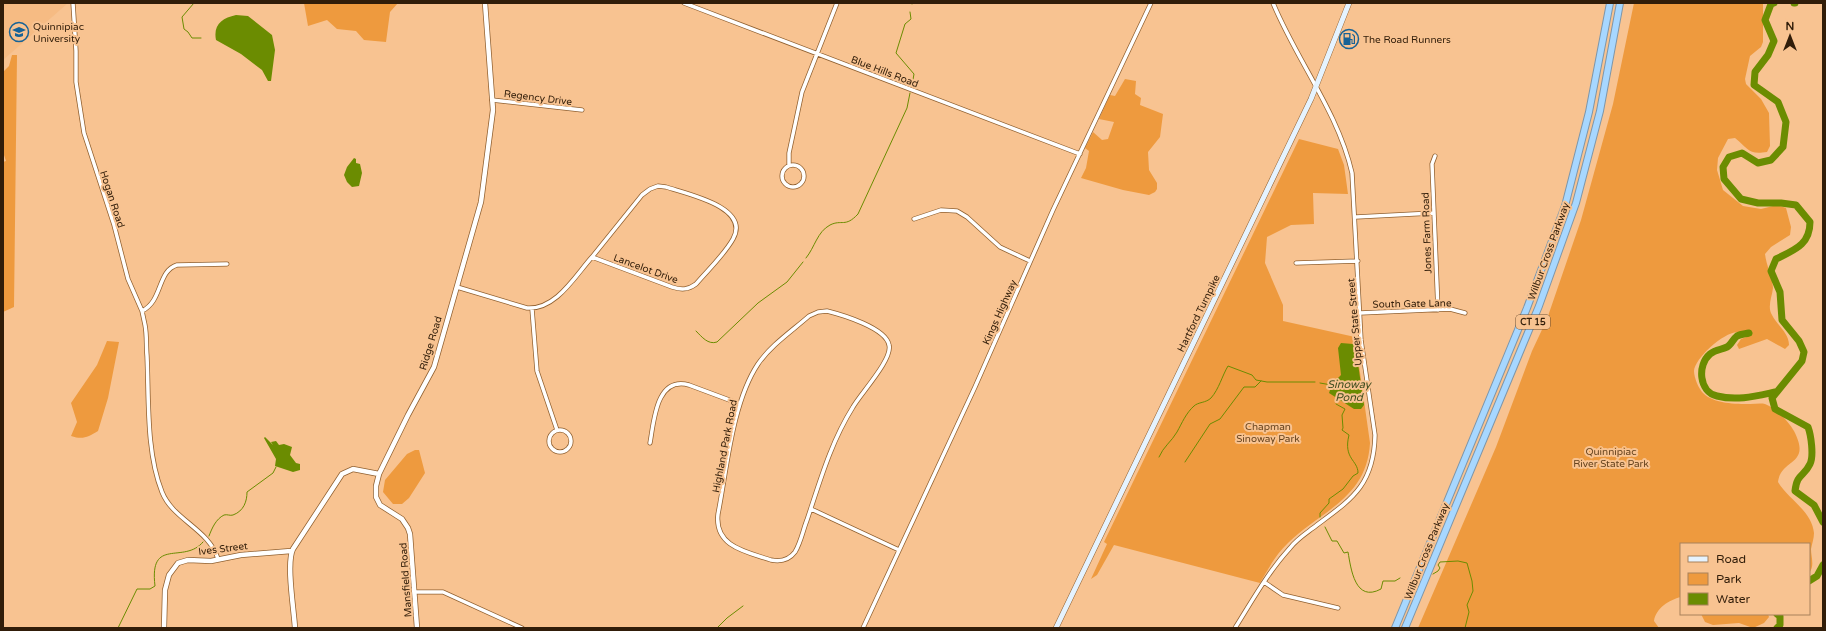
<svg xmlns="http://www.w3.org/2000/svg" width="1826" height="631" font-family="'Varela Round',sans-serif">
  <style>
    .built { fill: #f6bb83 }
    .green { fill: #ee9a3e }
    .water { fill: #6b8c01 }
    .lines { fill: none; stroke-linecap: round; stroke-linejoin: round }
    .stream { stroke: #6b8c01; stroke-width: 1 }
    .river { stroke: #6b8c01; stroke-width: 7 }
    .minor-casing { stroke: #906030; stroke-width: 5 }
    .tertiary-casing { stroke: #906030; stroke-width: 6 }
    .secondary-casing { stroke: #906030; stroke-width: 6 }
    .motorway-casing { stroke: #7e96a9; stroke-width: 8 }
    .minor { stroke: #fff; stroke-width: 3.5 }
    .tertiary { stroke: #fff; stroke-width: 4.5 }
    .secondary { stroke: #e5f3ff; stroke-width: 5 }
    .motorway { stroke: #a7d7ff; stroke-width: 6 }
    .labels { text-anchor: middle; stroke-width: 4; stroke-linejoin: round; paint-order: stroke }
    .shield { fill: #f8c391; stroke: #6d4f32; stroke-width: 1 }
    .shield-label { font-size: 9px; font-weight: bold; fill: #311d09 }
    .poi-label { font-size: 10px; fill: #311d09; stroke: #f8c391; text-anchor: start }
    .street-label { font-size: 10px; fill: #311d09; stroke: #f8c391 }
    .park-label { font-size: 10px; fill: #66431e; stroke: #f8c391 }
    .water-label { font-size: 11px; font-style: italic; fill: #3e4d1f; stroke: #f8c391 }
  </style>
  <rect width="100%" height="100%" fill="#f8c391"/>
  <path class="built" d="M3 3H68L3 60Z"/>
  <path class="green" d="M304 3H398L390 12 386 42 364 40 356 31 337 29 327 20 308 26Z
    M1634 3H1763V42L1761 47 1750 56 1745 79 1746 84 1761 99 1769 113 1770 146 1767 152C1748 155 1749 149 1735 138L1728 139 1718 158 1717 170 1723 190 1743 206 1761 209 1777 205 1786 208 1791 227 1790 235 1771 247 1765 254C1766 264 1773 280 1773 288 1772 297 1767 307 1772 315 1777 325 1789 333 1789 345L1785 349 1767 339 1739 349 1737 345 1741 339 1746 337V335C1743 334 1739 332 1737 332 1723 333 1695 358 1694 371 1694 378 1699 389 1703 393 1714 404 1736 404 1750 404 1755 404 1761 403 1765 404 1776 408 1789 422 1794 431 1812 466 1781 458 1778 482 1788 499 1812 511 1814 533 1814 538 1812 544 1811 549 1811 557 1815 566 1809 573V544H1681V597C1669 600 1656 608 1654 621L1659 628H1418L1496 447 1532 351 1547 319 1581 220 1613 104Z
    M12 55H17L14 307 3 312V162L6 161 3 152V72L9 66Z
    M1125 79 1136 81 1135 94 1141 98 1140 105 1163 114 1160 137 1148 152 1149 170 1157 183V189L1155 192 1149 195 1123 190 1081 178 1086 168 1089 151 1085 148 1093 132 1102 140 1108 139 1114 122 1099 119 1110 95 1115 96Z
    M1299 139 1338 149 1344 165 1348 194 1313 193 1314 224 1291 225 1267 237 1265 263 1283 305V321L1355 337 1370 443C1367 498 1322 510 1288 543 1276 554 1268 569 1260 583L1114 545 1097 575 1091 579 1107 544 1104 542Z
    M107 341 119 342 108 398 98 431C88 437 83 440 71 436L77 422 71 403 97 365Z
    M415 450H419L425 473 409 498 402 504H393L383 492 385 480 407 454Z
    M1701 614H1768L1769 617 1764 623 1753 628 1739 623 1713 625 1705 622Z"/>
  <path class="water" d="M236 15 248 16 272 35 275 50 271 81H268L262 70 241 54 216 40C213 25 222 18 236 15Z
    M354 158 356 159V163L360 164 362 173 359 186 352 187 347 182 344 175 347 167Z
    M1341 343 1353 344 1356 350 1364 405 1361 409H1354L1329 393 1330 390 1336 388 1337 384 1333 383 1341 375 1338 348Z
    M265 437 273 445 271 442 276 441 279 445 284 444 292 447 290 455 296 463 300 464V470L293 472 275 466 276 459 264 438Z"/>
  <g class="lines">
    <path class="stream" d="M194 3 182 17 184 29 188 32 192 38H201
      M912 4V3
      M910 12 911 19 905 24 896 53 914 74 912 85
      M806 258C815 247 817 232 830 225 842 219 845 228 858 214L907 108 910 93
      M696 331C702 337 708 345 717 342L758 303 787 282 803 262
      M1320 383 1337 386
      M1159 457C1163 447 1172 441 1177 432 1182 423 1186 413 1194 406 1198 402 1206 403 1211 398 1219 389 1222 376 1228 366L1252 375 1256 380 1267 382H1315
      M1185 462 1210 424 1220 419 1244 387H1255L1261 381
      M1320 517V513L1329 503V499L1343 489 1353 476 1358 473C1358 460 1343 459 1349 435L1342 430 1343 428 1342 415 1345 409 1336 404
      M1325 527 1332 541H1337L1344 553 1348 552C1351 569 1355 603 1381 589L1383 581H1395L1400 578
      M209 536C212 528 216 519 224 515 227 514 230 516 233 515 244 511 247 501 247 492L273 473 276 467
      M1433 574 1438 571 1440 568 1438 565 1440 562 1458 561 1467 563 1472 581 1473 591 1467 605 1469 612 1465 628
      M118 628 137 589H150L155 586C149 536 184 565 203 542
      M717 628 727 618 743 606"/>
    <path class="river" d="M1774 3 1771 4 1765 20 1774 41 1768 55 1755 72 1754 85 1778 102 1786 122 1783 147 1771 160 1758 163 1742 153 1729 157 1723 167 1724 179 1741 199 1758 203H1781L1796 205 1810 222C1810 245 1794 250 1776 259L1771 271 1780 292 1782 320 1799 341 1804 352 1802 361 1772 398 1775 409 1808 427C1811 435 1814 456 1810 464 1804 477 1797 473 1795 491L1814 505 1823 522
      M1794 3H1795
      M1749 333C1745 334 1741 334 1737 336 1733 339 1731 345 1727 347 1721 350 1716 349 1710 354 1697 365 1699 392 1717 396 1737 401 1756 396 1775 392
      M1809 581 1817 576 1823 565
      M1777 628 1780 625V616L1777 614"/>
    <g class="minor-casing">
      <path id="minor" d="M73 3 76 51V82L84 133 114 225 128 279 142 311 145 325C147 335 146 345 147 356 149 399 146 452 162 492 173 520 209 529 218 559
        M684 3 1080 154
        M492 100 582 110
        M1435 156 1432 164 1438 310
        M782 176a11 11 0 1 1 22 0a11 11 0 1 1-22 0Z
        M789 165V153L802 92 837 3
        M658 186 666 187C687 194 751 207 733 239 724 255 708 270 696 284 688 290 681 290 672 287L592 257 642 195 650 189Z
        M1356 217 1433 213
        M914 219 941 210 957 211 967 217 1000 247 1030 261
        M1296 263 1358 261
        M457 287 527 308C556 310 575 276 592 257
        M532 309 537 371 557 430
        M142 311C163 301 157 271 177 265L227 264
        M827 311C843 315 886 328 889 345 893 359 861 393 853 407 831 442 820 481 807 520 803 530 801 542 795 552 789 560 781 562 771 560 747 552 714 547 718 514 727 469 732 403 758 364 771 345 792 331 809 316L818 312Z
        M1360 313 1450 309 1465 313
        M549 441a11 11 0 1 1 22 0a11 11 0 1 1-22 0Z
        M650 443C654 421 656 376 689 385L740 404
        M811 509 899 550
        M1264 582 1283 595 1338 608
        M415 592H443L522 628
        M863 628 975 387 1053 210 1151 3
        M1235 628C1252 601 1268 572 1290 548 1296 540 1305 534 1313 528 1350 500 1374 487 1375 435L1361 340 1352 173C1338 112 1297 61 1273 3"/>
    </g>
    <g class="tertiary-casing">
      <path id="tertiary" d="M164 628 165 590 169 575 178 563 188 560 211 561 241 555 291 551
        M295 628C294 610 286 563 293 549L342 474 353 469 379 474
        M417 628 410 534 408 528 402 519 380 505 376 497V486L379 474 408 415 434 367 481 202 493 110 485 3"/>
    </g>
    <g class="secondary-casing">
      <path id="secondary" d="M1056 628 1311 99 1349 3"/>
    </g>
    <g class="motorway-casing">
      <path id="motorway" d="M1395 628 1527 308 1565 206 1589 112 1610 3
        M1405 628 1539 306 1576 203 1600 111 1620 3"/>
    </g>
    <use href="#minor" class="minor"/>
    <use href="#tertiary" class="tertiary"/>
    <use href="#secondary" class="secondary"/>
    <use href="#motorway" class="motorway"/>
  </g>
  <defs>
    <g id="university-ring" transform="scale(1)"><circle r="9.5" fill="#f8c391" stroke="#176296" stroke-width="1.5"/><path d="M0-5L7-2L0 1L-7-2ZM-4 1L0 2.5L4 1V4Q0 6-4 4Z" fill="#176296"/></g>
    <g id="fuel-ring" transform="scale(1)"><circle r="9.5" fill="#f8c391" stroke="#176296" stroke-width="1.5"/><path d="M-5.5-6h7V0h2V4h1.3V-2.5L3-4.5l.8-.8L6-3V5H2.5V1h-1V6h-7ZM-4.2-4.7v3.2H.2V-4.7Z" fill="#176296"/></g>
  </defs>
  <g fill-rule="evenodd">
    <use href="#university-ring" x="19" y="32"/>
    <use href="#fuel-ring" x="1349" y="39"/>
  </g>
  <g class="labels">
    <rect class="shield" x="1516" y="315" width="34" height="14" rx="3"/>
    <g class="shield-label">
      <text x="1533" y="325">CT 15</text>
    </g>
    <g class="poi-label">
      <text x="33" y="30">Quinnipiac<tspan x="33" dy="12">University</tspan></text>
      <text x="1363" y="43">The Road Runners</text>
    </g>
    <g class="street-label">
      <text transform="translate(885 71) rotate(21)" y="4">Blue Hills Road</text>
      <text transform="translate(538 97) rotate(7)" y="4">Regency Drive</text>
      <text transform="translate(113 199) rotate(72)" y="4">Hogan Road</text>
      <text transform="translate(1426 233) rotate(-92)" y="4">Jones Farm Road</text>
      <text transform="translate(1548 251) rotate(-70)" y="4">Wilbur Cross Parkway</text>
      <text transform="translate(646 268) rotate(20)" y="4">Lancelot Drive</text>
      <text transform="translate(1412 303) rotate(-1)" y="4">South Gate Lane</text>
      <text transform="translate(999 312) rotate(-66)" y="4">Kings Highway</text>
      <text transform="translate(1198 313) rotate(-64)" y="4">Hartford Turnpike</text>
      <text transform="translate(1354 322) rotate(-95)" y="4">Upper State Street</text>
      <text transform="translate(430 343) rotate(-73)" y="4">Ridge Road</text>
      <text transform="translate(724 446) rotate(-79)" y="4">Highland Park Road</text>
      <text transform="translate(223 548) rotate(-7)" y="4">Ives Street</text>
      <text transform="translate(1426 551) rotate(-68)" y="4">Wilbur Cross Parkway</text>
      <text transform="translate(405 580) rotate(-94)" y="4">Mansfield Road</text>
    </g>
    <g class="park-label">
      <text x="1268" y="430">Chapman<tspan x="1268" dy="12">Sinoway Park</tspan></text>
      <text x="1611" y="455">Quinnipiac<tspan x="1611" dy="12">River State Park</tspan></text>
    </g>
    <g class="water-label">
      <text x="1349" y="388">Sinoway<tspan x="1349" dy="13">Pond</tspan></text>
    </g>
  </g>
  <rect width="1826" height="631" fill="none" stroke="#311d09" stroke-width="8"/>
  <rect x="1680" y="543" width="130" height="72" fill="#f8c391" stroke="#a8815b"/>
  <rect x="1688" y="556" width="20" height="6" fill="#e5f3ff" stroke="#a8815b"/>
  <text x="1716" y="563" font-size="12" fill="#311d09">Road</text>
  <rect x="1688" y="573" width="20" height="12" fill="#ee9a3e" stroke="#a8815b"/>
  <text x="1716" y="583" font-size="12" fill="#311d09">Park</text>
  <rect x="1688" y="593" width="20" height="12" fill="#6b8c01" stroke="#a8815b"/>
  <text x="1716" y="603" font-size="12" fill="#311d09">Water</text>
  <g transform="translate(1790 36)" stroke="#f8c391" stroke-width="3" paint-order="stroke">
  <path d="M0-3L7 15L0 10L-7 15Z" fill="#311d09"/>
  <text y="-6" font-size="11" font-weight="bold" text-anchor="middle" fill="#311d09">N</text>
  </g>
</svg>
